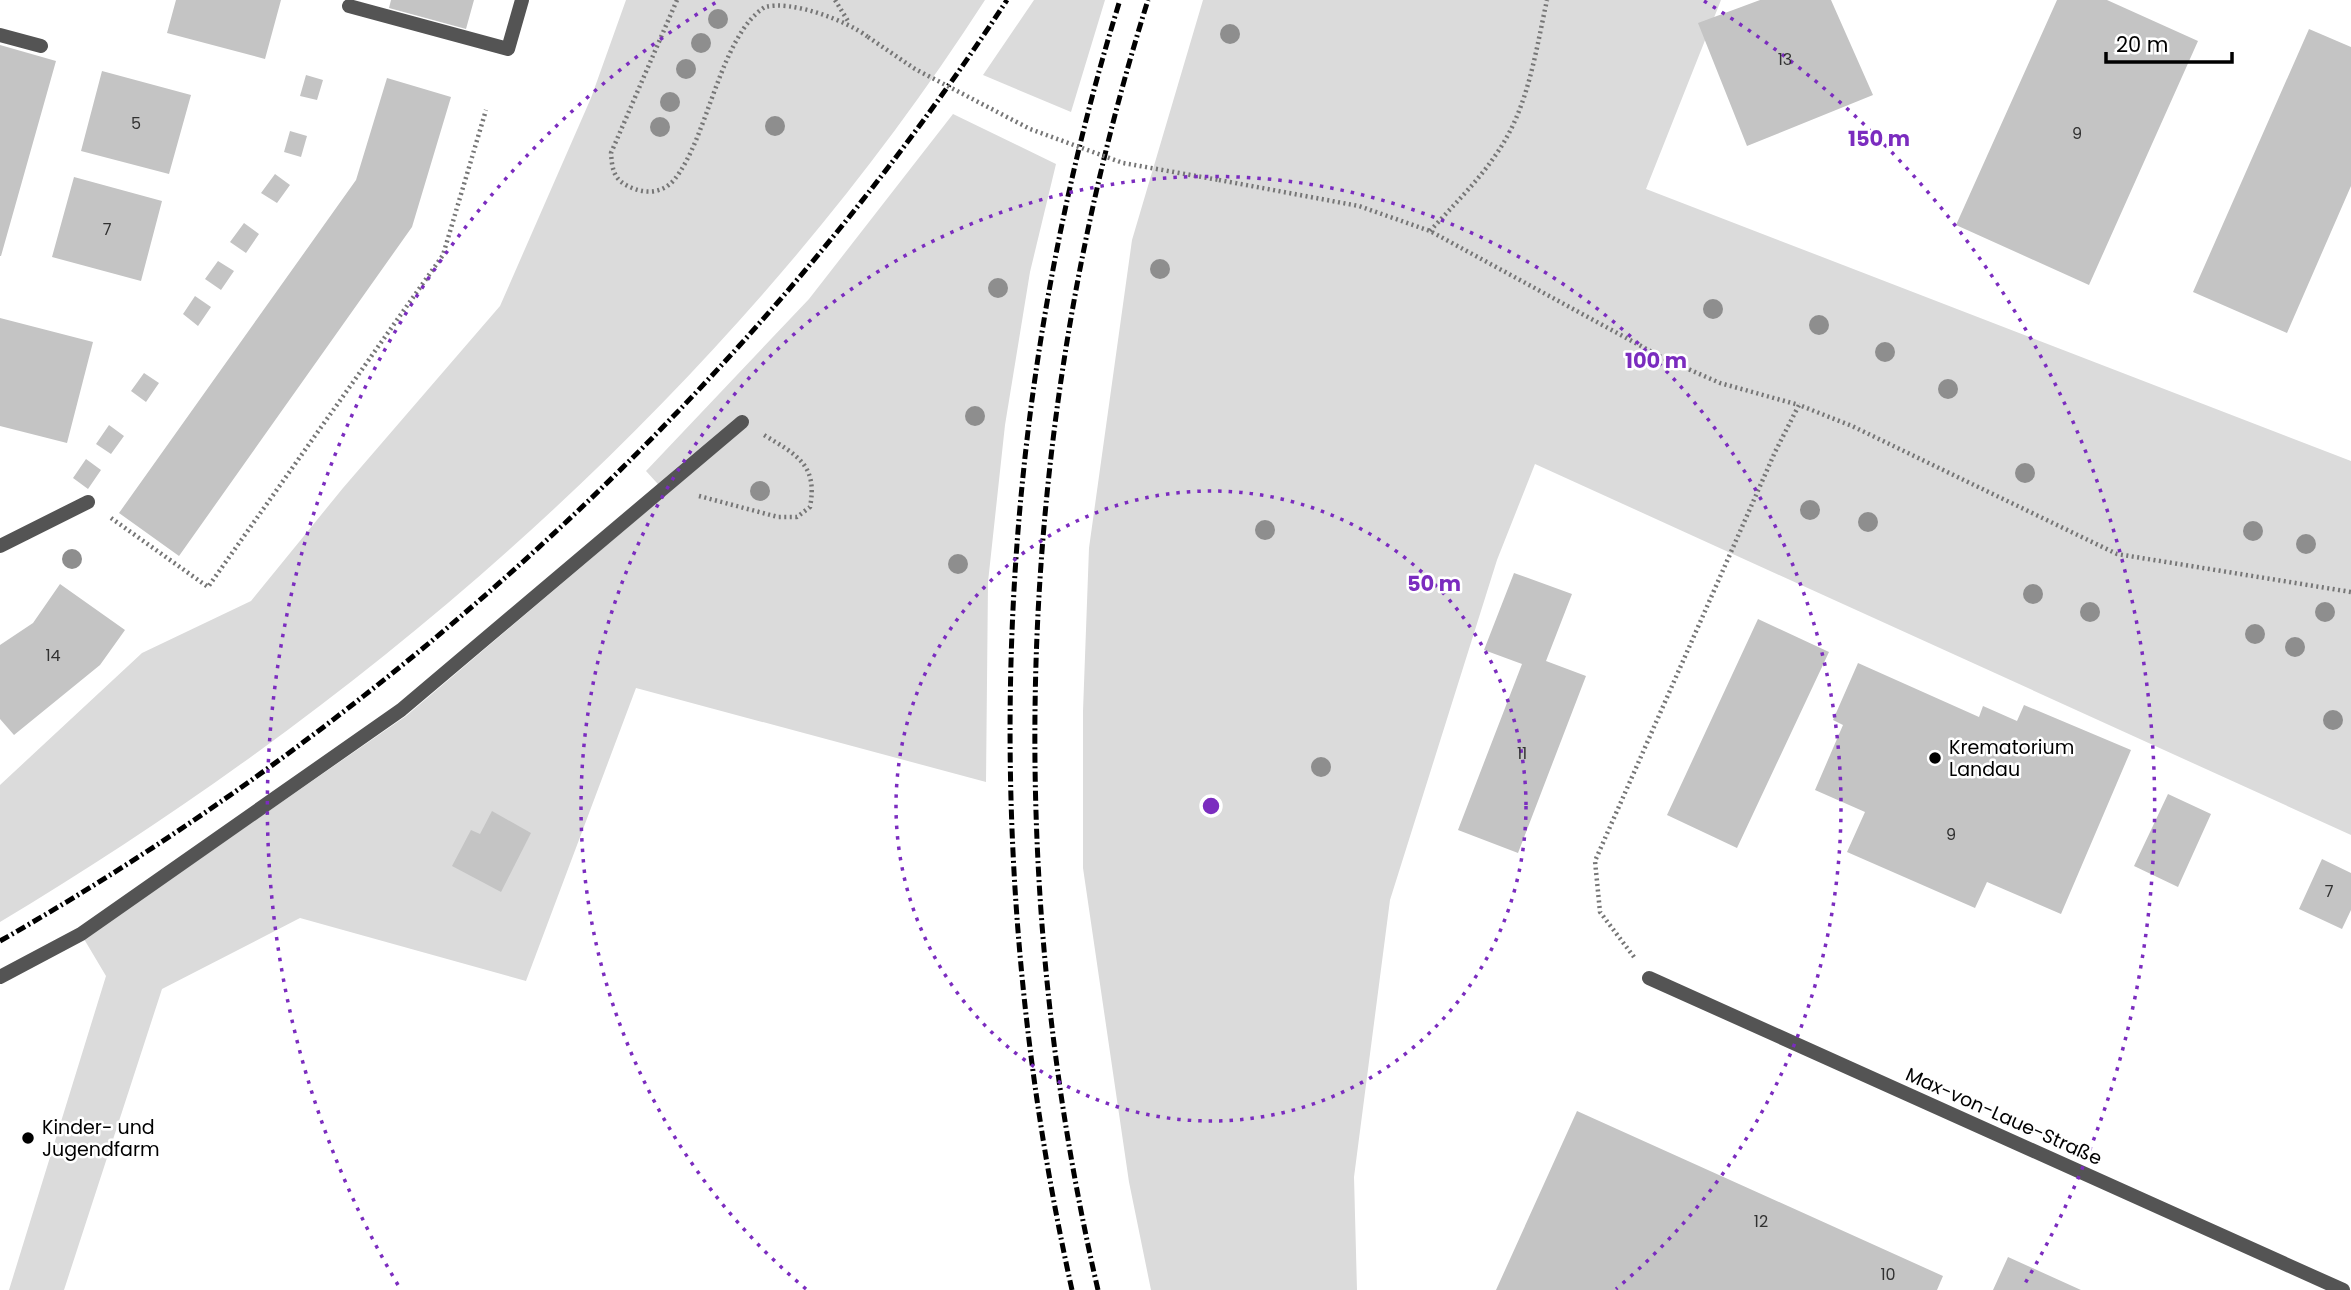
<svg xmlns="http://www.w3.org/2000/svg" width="2351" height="1290" font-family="Poppins,sans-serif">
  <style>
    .green { fill: #dbdbdb }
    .building { fill: #c4c4c4 }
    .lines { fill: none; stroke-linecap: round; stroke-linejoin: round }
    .path { stroke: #767676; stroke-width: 4.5; stroke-dasharray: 2 3.5; stroke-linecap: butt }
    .lane { stroke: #545454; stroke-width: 14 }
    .street { stroke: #545454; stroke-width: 14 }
    .rail { stroke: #000; stroke-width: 5; stroke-dasharray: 10 3.5 2 3.5; stroke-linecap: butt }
    .path-bridge { stroke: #767676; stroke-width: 4.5; stroke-dasharray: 2 3.5; stroke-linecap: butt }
    .tree { fill: #8e8e8e }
    .ring { fill: none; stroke: #7b2cbf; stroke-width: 3.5; stroke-dasharray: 3.5 7 }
    .poi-dot { fill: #000; stroke: #fff; stroke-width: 2.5 }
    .labels { text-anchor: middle; stroke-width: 5; stroke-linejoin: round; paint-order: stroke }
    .number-label { font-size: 16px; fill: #313131 }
    .poi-label { font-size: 19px; fill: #000; stroke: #fff; text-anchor: start }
    .street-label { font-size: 19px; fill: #000; stroke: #fff }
    .centre { fill: #7b2cbf; stroke: #fff; stroke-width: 3.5 }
    .ring-label { font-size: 21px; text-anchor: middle; font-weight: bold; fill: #7b2cbf; stroke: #fff; stroke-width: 5; stroke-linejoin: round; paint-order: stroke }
  </style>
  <rect width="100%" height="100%" fill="#fff"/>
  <path class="green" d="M626 0H985C740 380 386 691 0 922V785L142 653 251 601 343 488 500 306 591 98Z
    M1034 0H1105L1071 112 983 75Z
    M1203 0H1721L1646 189 2351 461V835L1535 464 1497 560 1390 900 1354 1177 1357 1290H1151L1129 1182 1083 868V711L1089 548 1132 240Z
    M953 114 1056 164 1030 272 1005 425 988 582 986 782 636 688 526 981 300 918 162 989 64 1290H9L106 976 84 939 406 716 667 494 646 471 809 299Z"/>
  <path class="building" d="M176 0H281L265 59 167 33Z
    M391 0H474L466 29 389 8Z
    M1760 0H1831L1873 95 1747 146 1698 23Z
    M2057 0H2107L2198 41 2089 285 1956 225Z
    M2309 29 2351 47V186L2287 333 2193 292Z
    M0 45 56 61 1 256H0Z
    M102 71 191 95 169 174 81 151Z
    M306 75 323 80 317 100 300 96Z
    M387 78 451 97 412 227 179 556 119 513 356 180Z
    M290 131 307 136 301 157 284 152Z
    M275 174 290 185 277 203 261 193Z
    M74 177 162 201 141 281 52 257Z
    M244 223 259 234 246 253 230 242Z
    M218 261 234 271 221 290 205 279Z
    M195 296 211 307 198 326 183 314Z
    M0 318 93 342 67 443 0 426Z
    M144 373 159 383 146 402 131 391Z
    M109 425 124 436 111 454 96 444Z
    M86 459 101 470 88 489 73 478Z
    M1514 573 1572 594 1546 661 1586 676 1518 853 1458 830 1522 664 1484 650Z
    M60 584 125 630 100 665 14 735 0 719V645L33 623Z
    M1758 619 1829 652 1737 848 1667 815Z
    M1858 663 1979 717 1983 706 2017 721 2024 705 2131 750 2061 914 1987 882 1975 908 1847 852 1865 812 1815 790 1843 725 1833 720Z
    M2168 794 2211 814 2178 887 2134 866Z
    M492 811 531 833 501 892 452 866 471 830 480 834Z
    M2322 859 2351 873V910L2342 929 2299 909Z
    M1577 1111 1943 1276 1937 1290H1496Z
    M2008 1257 2081 1290H1993Z"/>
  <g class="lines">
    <path class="path" d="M677 0 611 153C612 167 613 178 626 185 642 194 661 195 674 180 708 139 720 35 765 7 791 0 846 20 868 37
      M835 0 848 21
      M1219 180 1359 206 1430 231 1663 358 1720 383 1799 405
      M1430 231C1460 198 1494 166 1513 125 1531 87 1538 41 1547 0
      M699 496 778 517H797L810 507C818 465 797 455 764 435
      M111 518 208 587 443 255 486 110
      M1634 957 1600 912 1595 861 1775 452 1799 405 1852 426 2117 554 2351 592"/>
    <path class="lane" d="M349 6 508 49 522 0
      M0 35 41 46
      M0 977 81 934 401 710 742 422"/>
    <path class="street" d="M0 546 88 502
      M1649 978 2343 1290"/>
    <path class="rail" d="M0 941C397 715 757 382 1007 0
      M1072 1290C977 863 990 419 1120 0
      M1098 1290C999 863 1017 418 1148 0"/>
    <path class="path-bridge" d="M868 37 915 69 1030 129 1123 163 1219 180"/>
  </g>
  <g class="tree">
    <circle cx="718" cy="19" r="10"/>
    <circle cx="1230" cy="34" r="10"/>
    <circle cx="701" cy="43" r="10"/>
    <circle cx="686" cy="69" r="10"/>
    <circle cx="670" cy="102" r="10"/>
    <circle cx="775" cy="126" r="10"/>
    <circle cx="660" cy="127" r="10"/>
    <circle cx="1160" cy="269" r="10"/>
    <circle cx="998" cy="288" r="10"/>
    <circle cx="1713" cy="309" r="10"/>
    <circle cx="1819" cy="325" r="10"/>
    <circle cx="1885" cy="352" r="10"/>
    <circle cx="1948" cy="389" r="10"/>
    <circle cx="975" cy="416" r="10"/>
    <circle cx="2025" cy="473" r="10"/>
    <circle cx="760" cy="491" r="10"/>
    <circle cx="1810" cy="510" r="10"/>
    <circle cx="1868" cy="522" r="10"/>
    <circle cx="1265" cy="530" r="10"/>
    <circle cx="2253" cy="531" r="10"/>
    <circle cx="2306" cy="544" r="10"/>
    <circle cx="72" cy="559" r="10"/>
    <circle cx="958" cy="564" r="10"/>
    <circle cx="2033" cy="594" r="10"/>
    <circle cx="2090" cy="612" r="10"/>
    <circle cx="2325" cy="612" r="10"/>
    <circle cx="2255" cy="634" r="10"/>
    <circle cx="2295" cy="647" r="10"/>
    <circle cx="2333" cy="720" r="10"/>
    <circle cx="1321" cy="767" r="10"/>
  </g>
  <g class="ring">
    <circle cx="1211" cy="806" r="315"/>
    <path d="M806 1289A630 630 0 1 1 1616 1289"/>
    <path d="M398 1285A944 944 0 0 1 718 1M1704 1A944 944 0 0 1 2024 1285"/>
  </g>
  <g class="poi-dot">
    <circle cx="1935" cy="758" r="7"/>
    <circle cx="28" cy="1138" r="7"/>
  </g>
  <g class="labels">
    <g class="number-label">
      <text x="1785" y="65">13</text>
      <text x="136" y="129">5</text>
      <text x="2077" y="139">9</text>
      <text x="107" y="235">7</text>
      <text x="53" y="661">14</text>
      <text x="1522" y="759">11</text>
      <text x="1951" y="840">9</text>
      <text x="2329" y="897">7</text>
      <text x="1761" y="1227">12</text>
      <text x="1888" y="1280">10</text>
    </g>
    <g class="poi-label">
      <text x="1949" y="754">Krematorium<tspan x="1949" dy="22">Landau</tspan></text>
      <text x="42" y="1134">Kinder- und<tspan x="42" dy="22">Jugendfarm</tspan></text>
    </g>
    <g class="street-label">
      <text transform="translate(2004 1116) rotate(24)" y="7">Max-von-Laue-Straße</text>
    </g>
  </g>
  <circle cx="1211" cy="806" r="10" class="centre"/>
  <g class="ring-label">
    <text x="1879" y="146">150 m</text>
    <text x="1656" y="368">100 m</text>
    <text x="1434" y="591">50 m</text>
  </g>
  <path d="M2106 52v10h126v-10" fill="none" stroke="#000000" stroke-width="3.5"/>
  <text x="2116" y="52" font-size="21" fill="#000000" stroke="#ffffff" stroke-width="5" paint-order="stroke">20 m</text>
</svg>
